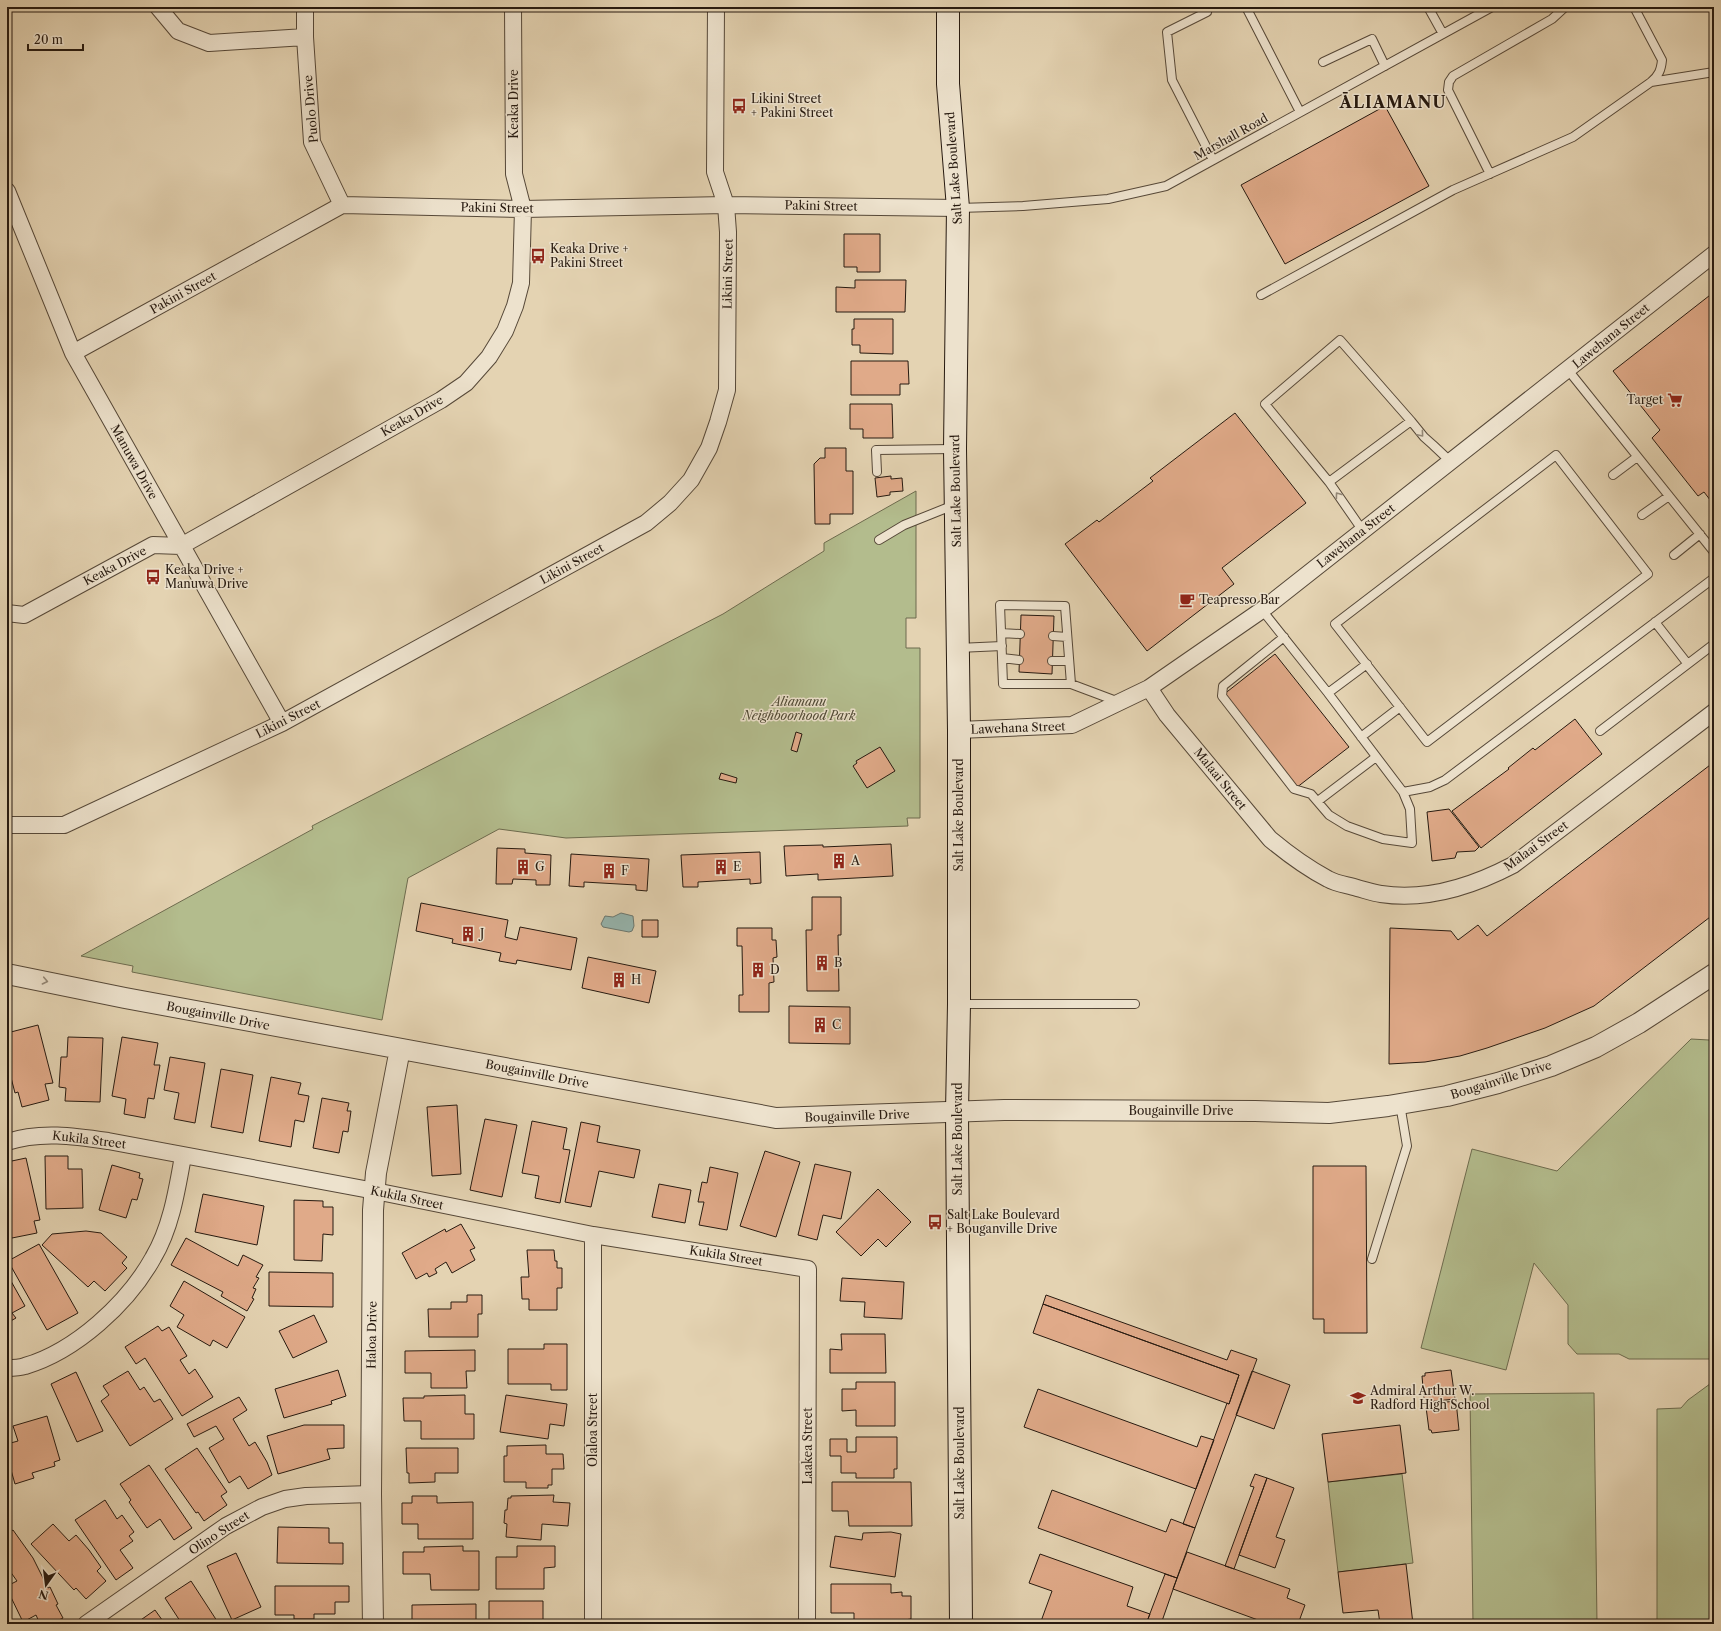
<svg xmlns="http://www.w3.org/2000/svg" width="1721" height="1631" font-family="'Libre Caslon Text',serif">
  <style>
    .green { fill: #b3bc8d; stroke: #6d6b4e }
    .water { fill: #96b7b1; stroke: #6a7871 }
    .building { fill: #e0aa89; stroke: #271a10 }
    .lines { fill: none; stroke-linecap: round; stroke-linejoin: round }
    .service-casing { stroke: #564838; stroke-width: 10 }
    .minor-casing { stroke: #564838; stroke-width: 18 }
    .tertiary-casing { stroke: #564838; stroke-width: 22 }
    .secondary-casing { stroke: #271a10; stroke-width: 24 }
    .service { stroke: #ede2cd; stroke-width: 8 }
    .minor { stroke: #ede2cd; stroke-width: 16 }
    .tertiary { stroke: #ede2cd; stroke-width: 20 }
    .secondary { stroke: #ede2cd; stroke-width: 22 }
    .oneway { stroke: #948878 }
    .labels { text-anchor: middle; stroke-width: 3; stroke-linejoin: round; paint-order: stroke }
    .poi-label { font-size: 12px; fill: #271a10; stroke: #ede2cd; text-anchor: start }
    .street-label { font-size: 12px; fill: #271a10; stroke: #ede2cd }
    .park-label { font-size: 12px; font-style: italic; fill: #514b36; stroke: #ede2cd }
    .district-label { font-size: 16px; font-weight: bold; letter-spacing: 1px; fill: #271a10; stroke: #ede2cd }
  </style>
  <rect width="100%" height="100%" fill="#e4d3b2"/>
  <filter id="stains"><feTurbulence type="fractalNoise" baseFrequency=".005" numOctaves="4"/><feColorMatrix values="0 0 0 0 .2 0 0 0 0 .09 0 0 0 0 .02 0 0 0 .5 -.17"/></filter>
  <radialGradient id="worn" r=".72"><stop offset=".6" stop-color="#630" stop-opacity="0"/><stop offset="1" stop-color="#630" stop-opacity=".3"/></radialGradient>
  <path class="green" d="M916 491V618H906V648H920V818H907L908 826 566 838 499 829 408 878 382 1020 132 972 133 966 81 956 313 829 312 826 723 614 824 551V543Z
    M1691 1039 1709 1040 1714 1045V1359H1629L1619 1354H1577L1568 1344V1305L1534 1263 1506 1370 1421 1348 1472 1149 1557 1171Z
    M1714 1381V1624H1657V1409L1681 1408 1688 1400Z
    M1594 1393 1597 1624H1473L1470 1394Z
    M1402 1474 1413 1563 1338 1572 1328 1482Z"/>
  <path class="water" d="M621 913 633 916 634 926 632 931 629 932 603 927 601 924 605 916 613 917Z"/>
  <path class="building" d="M1385 106 1429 186 1285 264 1241 185Z
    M844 234H880V272H857V267H844Z
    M855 280H906L905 312H836V287L855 288Z
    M1714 292V505L1704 492 1698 496 1652 438 1660 430 1613 371Z
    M854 319H893V354L860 353V345H852V329H854Z
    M851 361H908L909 384H900V395H851Z
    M850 404H892L893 438H863V429H850Z
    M1235 413 1306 503 1222 568 1234 584 1147 651 1065 544 1097 520 1099 522 1153 481 1150 478Z
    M825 448H846V471H853V514H830V524H815L814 464 820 458H825Z
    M891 476V479L902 478 903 491 890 492V495L877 497 875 478Z
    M1021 615 1054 616 1052 674 1019 672Z
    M1275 654 1349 747 1296 788 1223 695Z
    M1575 719 1602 754 1481 848 1452 811 1509 769 1508 768 1533 748 1535 750Z
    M796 732 802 734 797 752 791 750Z
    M880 747 895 771 867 788 853 766 857 763 856 761Z
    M1714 762V914L1594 1006 1545 1028 1487 1048 1460 1056 1425 1062 1389 1064 1390 928 1451 931 1458 940 1478 925 1487 936Z
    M721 773 737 778 736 783 719 779Z
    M1449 809 1479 847 1475 851 1457 852 1455 858 1432 861 1427 812Z
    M891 844 893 876 818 880V874L786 876 784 846 823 845V847Z
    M497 848 525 849V853L551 855 550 885H536V880L513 879 512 884H496Z
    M760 852 761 883 750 884V879L698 882V887H683L681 855Z
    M571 854 649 859 647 891 636 890V885L584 882V887L569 886Z
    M812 897H841V935H838L839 991H807L806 930H812Z
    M421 903 508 920 505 937 517 940 520 927 577 938 571 970 517 960 516 964 499 961 501 953 452 943 453 939 416 931Z
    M642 920H658V937H642Z
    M737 928H772V940H776L777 957 773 958 774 982 769 983V1012H739V995H743L742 946H737Z
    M588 957 656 971 649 1003 582 988Z
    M789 1006 850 1007V1044L789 1043Z
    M38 1025 53 1083 45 1084 49 1100 22 1107 18 1092 15 1093 7 1062V1033Z
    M68 1037 103 1038 100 1102 65 1101 66 1088 59 1087 61 1057H67Z
    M122 1037 158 1043 154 1065H160L154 1099 148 1098 145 1118 124 1114 126 1099 112 1096Z
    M170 1057 205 1063 195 1123 174 1119 179 1093 164 1090Z
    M221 1069 253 1075 243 1133 211 1127Z
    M271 1077 301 1083 298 1094 309 1096 304 1122 295 1120 291 1147 259 1141Z
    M322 1098 349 1103 347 1111H351L348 1132 343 1131 339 1153 313 1148Z
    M457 1105 461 1174 432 1176 427 1107Z
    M485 1119 517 1125 502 1197 470 1190Z
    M532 1121 567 1128 563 1149 570 1150 560 1203 535 1198 539 1176 522 1173Z
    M581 1122 600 1126 597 1142 640 1150 634 1178 599 1171 591 1207 565 1202Z
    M765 1151 800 1162 776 1237 740 1226Z
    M45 1156H68V1169H82L83 1208 46 1209Z
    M26 1158 40 1220 34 1221 37 1233 7 1239V1162Z
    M815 1164 851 1172 841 1219 823 1215 817 1240 798 1235Z
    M112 1165 140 1173 139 1178 143 1179 137 1200 132 1199 126 1218 99 1210Z
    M1313 1166H1366L1367 1333H1324V1319H1313Z
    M710 1167 738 1173 727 1230 699 1225 704 1202H698L702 1182 707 1183Z
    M659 1184 691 1190 685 1223 652 1217Z
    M878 1189 911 1222 886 1247 878 1239 861 1256 836 1232Z
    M203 1194 264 1206 257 1245 195 1232Z
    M294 1200 323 1201V1207H333V1235L323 1234 322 1261 294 1260Z
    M461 1224 475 1248 470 1250 475 1260 452 1273 446 1262 435 1269 437 1273 429 1277 427 1273 416 1279 402 1253 445 1229 446 1232Z
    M86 1231 101 1233 127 1257 122 1263 127 1268 105 1291 94 1281 88 1287 42 1245 52 1234Z
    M186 1238 238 1266 243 1255 263 1265 256 1277 259 1278 253 1288 256 1289 252 1298 254 1299 247 1311 221 1296 223 1292 171 1265Z
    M39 1244 78 1313 47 1330 8 1261Z
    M527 1250H554L555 1261H557V1268H562V1288H557V1310H529V1299H522L521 1277H529Z
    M269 1272 333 1273V1307L269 1306Z
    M7 1274 25 1306 12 1313 16 1318 7 1323Z
    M842 1278 904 1282 902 1319 864 1317 865 1302 840 1301Z
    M184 1281 245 1317 227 1348 213 1340 210 1346 177 1327 184 1315 170 1306Z
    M467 1295H482V1314H478V1337H429L428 1309H451V1302H467Z
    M1046 1295 1227 1360 1231 1350 1257 1359 1195 1528 1183 1524 1227 1403 1229 1404 1239 1375 1043 1304Z
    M1043 1304 1239 1375 1229 1404 1033 1333Z
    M314 1315 327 1342 293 1358 279 1331Z
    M158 1326 162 1331 169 1327 187 1356 180 1360 189 1374 195 1369 213 1397 182 1416 145 1358 136 1364 125 1347Z
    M841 1334H885L886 1373H830V1349L842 1350Z
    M544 1344H567V1390H551V1384H508V1349H544Z
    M475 1350V1371H466L467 1388H431V1373H405V1351Z
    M338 1370 346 1396 331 1401 332 1404 284 1418 275 1389Z
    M1451 1370 1455 1399 1427 1402V1399H1424L1422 1376H1425V1373Z
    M128 1371 140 1390 144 1387 154 1402 160 1399 173 1419 130 1446 101 1401 109 1395 103 1386Z
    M1252 1371 1290 1385 1274 1429 1236 1415Z
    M76 1372 103 1431 77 1442 51 1384Z
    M856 1382H895V1426H856V1410L842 1411V1389H856Z
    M1038 1389 1197 1447 1201 1436 1214 1440 1196 1489 1024 1427Z
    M465 1395V1414H474V1439H421V1421H404L403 1398H424V1396Z
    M506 1395 567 1404 564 1426 550 1424 548 1439 500 1432Z
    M239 1397 247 1410 233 1419 249 1446 255 1442 267 1462 272 1475 248 1489 240 1476 229 1483 209 1448 224 1439 216 1426 194 1437 187 1424Z
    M1456 1401 1459 1430 1432 1433 1431 1430H1429L1426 1407H1430L1429 1404Z
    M47 1416 60 1460 54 1462 55 1466 32 1473 34 1478 15 1484 7 1456V1444L18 1441 13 1426Z
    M304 1425H344V1448L327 1449 330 1459 278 1474 267 1436Z
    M1400 1425 1406 1473 1328 1482 1322 1434Z
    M856 1437H897V1469H894V1478H856V1473H841V1456H830V1439H847V1452H856Z
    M546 1445V1454H563L564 1469H552V1485H548V1488H526V1482H504V1456H507V1446Z
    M197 1448 227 1492 221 1496 227 1505 204 1521 198 1512 196 1513 165 1469Z
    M406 1448H458V1473H435V1482L409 1483V1473H407Z
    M149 1465 192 1528 174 1540 160 1519 147 1528 129 1502 131 1500 120 1484Z
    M1255 1474 1267 1478 1234 1569 1225 1566 1254 1487 1250 1486Z
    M1267 1478 1294 1488 1276 1537 1285 1540 1275 1568 1239 1555Z
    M832 1482H911L912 1526H849L848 1511H832Z
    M1052 1490 1166 1532 1171 1519 1195 1528 1177 1578 1038 1528Z
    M554 1495 553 1502 570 1503 568 1526 542 1524 541 1540 506 1537 507 1524 504 1523 505 1510H507L508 1498H511V1496Z
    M412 1496H437V1503L473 1502V1539H418V1524H402V1503H412Z
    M105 1500 117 1519 122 1515 134 1532 129 1536 133 1541 120 1550 133 1568 116 1580 75 1520Z
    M53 1524 69 1541 76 1535 89 1550 101 1567 97 1571 106 1581 86 1599 76 1588 74 1590 31 1544Z
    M278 1527 329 1528V1543H343V1564L277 1563Z
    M13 1530 33 1558 48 1588 50 1587 58 1604 56 1605 63 1618 51 1624H40L36 1615 23 1622 7 1589V1586L17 1581 7 1567V1534Z
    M891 1532 901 1534 895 1577 830 1567 835 1536 862 1540 863 1533Z
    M463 1546V1551H479V1590H431L430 1574H403V1552H424V1547Z
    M517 1546H555V1567L544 1568V1589H496V1557H517Z
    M1187 1552 1290 1589 1287 1598 1305 1605 1298 1624H1269L1173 1589Z
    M236 1553 261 1607 232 1620 207 1566Z
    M1040 1554 1133 1587 1127 1606 1150 1614 1146 1624H1040L1052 1591 1029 1583Z
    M1406 1564 1413 1624H1380L1378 1610 1343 1613 1338 1572Z
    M1165 1574 1177 1578 1161 1624H1146Z
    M191 1581 219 1624H182L165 1598Z
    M831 1584H891V1593L902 1592V1596H911V1619L897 1621V1624H877L876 1621H854V1613H831Z
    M275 1586H349V1602H335V1614H314V1619H294V1615H275Z
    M489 1601H543V1622L563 1621V1624H489Z
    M476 1604V1623L412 1624V1605Z
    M155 1610 165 1624H135Z"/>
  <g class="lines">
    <g class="service-casing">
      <path id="service" d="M1205 7 1207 12 1167 32 1172 80 1213 160
        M1246 7 1300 112
        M1428 7 1443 34
        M1323 62 1372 39 1385 66
        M1651 82 1714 72
        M1490 174 1448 90 1449 82 1453 76 1552 19 1565 7
        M958 208 1023 206 1108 199 1166 186 1492 7
        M1261 295 1453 190 1573 137 1651 82C1659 75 1661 70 1662 60L1634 7
        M1568 370 1714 552
        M1556 455 1648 574 1427 742 1335 624Z
        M877 472 876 450 954 449
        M1613 475 1637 457
        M1329 482 1411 421
        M1642 515 1669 496
        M1363 531 1329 482 1265 404 1340 340 1411 421 1424 437 1433 445 1451 462
        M879 540 904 525 954 505
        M1674 555 1700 534
        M1262 610 1328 693 1403 792 1430 787 1445 780 1714 578
        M1655 622 1687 663
        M1001 633 1020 634
        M1053 636 1067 637
        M1284 637 1223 686 1222 696 1294 789 1311 794 1329 815 1347 826 1383 839 1412 843 1410 809 1403 792
        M958 648 1002 646
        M1002 658 1019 660
        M1052 661H1069
        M1071 684H1003L1000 605 1065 606 1071 684 1119 702
        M1328 693 1367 664
        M1600 731 1714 644
        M1361 737 1400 707
        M1318 801 1376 757
        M960 1004H1135
        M1372 1259 1407 1146 1400 1104"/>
    </g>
    <g class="minor-casing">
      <path id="minor" d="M158 7 178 31 209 43 305 37
        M305 7V37L312 142 342 205
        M7 191 73 353 282 723
        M73 353 342 205 523 209 726 205 958 208
        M7 613 24 615 153 545 181 546 441 400 466 383 489 357 505 331 515 306 521 283 523 209 514 174 513 7
        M1149 688 1167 715 1270 839C1288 854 1307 868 1328 879 1337 884 1348 885 1357 888 1365 890 1373 893 1381 894 1427 901 1473 886 1513 865L1714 712
        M959 730 1072 725 1149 688 1262 610 1714 254
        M7 825H64L282 723 646 523 670 503 691 480 709 448 718 422 727 390 728 232 726 205 715 172 716 7
        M7 1142C40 1131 74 1136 108 1141L375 1191 593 1235 808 1269 807 1624
        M593 1235V1624
        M7 1368C13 1368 19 1368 25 1366 76 1351 128 1303 153 1258 171 1228 177 1190 183 1156
        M86 1624 226 1526 262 1507 285 1499 306 1496 371 1494"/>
    </g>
    <g class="tertiary-casing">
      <path id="tertiary" d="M7 974 125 998 776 1118 1004 1110 1255 1111 1329 1113 1388 1106 1447 1096 1498 1083 1551 1066 1596 1047 1639 1023 1714 974
        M373 1624 371 1494 373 1210 376 1173 400 1049"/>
    </g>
    <g class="secondary-casing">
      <path id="secondary" d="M948 7V84L958 208 955 449 959 730V1004L957 1112 961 1624"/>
    </g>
    <use href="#service" class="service"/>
    <use href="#minor" class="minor"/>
    <use href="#tertiary" class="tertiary"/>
    <use href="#secondary" class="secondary"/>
  </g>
  <defs><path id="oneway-chevron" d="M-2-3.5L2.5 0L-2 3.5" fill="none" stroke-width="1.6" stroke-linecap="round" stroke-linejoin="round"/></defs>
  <g class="oneway">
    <use href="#oneway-chevron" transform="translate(1421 434) rotate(50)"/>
    <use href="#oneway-chevron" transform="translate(1338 495) rotate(-126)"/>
    <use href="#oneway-chevron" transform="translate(45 981) rotate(12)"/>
  </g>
  <defs>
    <g id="bus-bare" transform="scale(1.2)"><path d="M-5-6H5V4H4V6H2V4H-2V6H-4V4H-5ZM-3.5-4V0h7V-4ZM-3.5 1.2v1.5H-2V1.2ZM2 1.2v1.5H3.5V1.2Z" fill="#8f2418" stroke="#ede2cd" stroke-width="2.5" paint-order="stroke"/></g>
    <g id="supermarket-bare" transform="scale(1.2)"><path d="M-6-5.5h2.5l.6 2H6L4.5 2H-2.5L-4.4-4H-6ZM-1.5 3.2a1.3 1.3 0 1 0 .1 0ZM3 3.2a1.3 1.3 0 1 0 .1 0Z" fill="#8f2418" stroke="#ede2cd" stroke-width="2.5" paint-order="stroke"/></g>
    <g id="cafe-bare" transform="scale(1.2)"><path d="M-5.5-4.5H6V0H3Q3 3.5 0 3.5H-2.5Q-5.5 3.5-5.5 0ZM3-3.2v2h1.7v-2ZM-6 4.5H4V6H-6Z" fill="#8f2418" stroke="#ede2cd" stroke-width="2.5" paint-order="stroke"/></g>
    <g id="building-bare" transform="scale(1.2)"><path d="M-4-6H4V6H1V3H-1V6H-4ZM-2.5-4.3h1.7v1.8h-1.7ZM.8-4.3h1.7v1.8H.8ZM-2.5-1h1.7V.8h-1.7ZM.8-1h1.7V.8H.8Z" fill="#8f2418" stroke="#ede2cd" stroke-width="2.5" paint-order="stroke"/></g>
    <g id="school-bare" transform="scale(1.2)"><path d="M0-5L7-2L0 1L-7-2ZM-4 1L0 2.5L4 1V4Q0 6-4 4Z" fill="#8f2418" stroke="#ede2cd" stroke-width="2.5" paint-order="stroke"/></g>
  </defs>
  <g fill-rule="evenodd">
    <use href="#bus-bare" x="739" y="106"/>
    <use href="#bus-bare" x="538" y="256"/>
    <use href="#supermarket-bare" x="1675" y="400"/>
    <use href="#bus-bare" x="153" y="577"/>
    <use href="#cafe-bare" x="1187" y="600"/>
    <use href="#building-bare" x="839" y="861"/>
    <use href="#building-bare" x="523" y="867"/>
    <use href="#building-bare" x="721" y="867"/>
    <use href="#building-bare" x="609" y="871"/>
    <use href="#building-bare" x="468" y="934"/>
    <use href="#building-bare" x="822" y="963"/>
    <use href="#building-bare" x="758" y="970"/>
    <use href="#building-bare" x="619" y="980"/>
    <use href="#building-bare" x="820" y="1025"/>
    <use href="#bus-bare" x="935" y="1222"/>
    <use href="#school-bare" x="1358" y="1398"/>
  </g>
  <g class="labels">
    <g class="poi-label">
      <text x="751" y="103">Likini Street<tspan x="751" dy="14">+ Pakini Street</tspan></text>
      <text x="550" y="253">Keaka Drive +<tspan x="550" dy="14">Pakini Street</tspan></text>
      <text x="1663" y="404" text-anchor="end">Target</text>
      <text x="165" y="574">Keaka Drive +<tspan x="165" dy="14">Manuwa Drive</tspan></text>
      <text x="1199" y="604">Teapresso Bar</text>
      <text x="851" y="865">A</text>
      <text x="535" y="871">G</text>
      <text x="733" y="871">E</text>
      <text x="621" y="875">F</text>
      <text x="480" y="938">J</text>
      <text x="834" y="967">B</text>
      <text x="770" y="974">D</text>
      <text x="631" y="984">H</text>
      <text x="832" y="1029">C</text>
      <text x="947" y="1219">Salt Lake Boulevard<tspan x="947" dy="14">+ Bouganville Drive</tspan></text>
      <text x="1370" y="1395">Admiral Arthur W.<tspan x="1370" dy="14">Radford High School</tspan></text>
    </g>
    <g class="street-label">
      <text transform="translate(514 104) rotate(-90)" y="4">Keaka Drive</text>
      <text transform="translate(311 109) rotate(-95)" y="4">Puolo Drive</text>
      <text transform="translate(1231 137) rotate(-29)" y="4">Marshall Road</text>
      <text transform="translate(954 168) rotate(-94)" y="4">Salt Lake Boulevard</text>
      <text transform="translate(821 206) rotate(1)" y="4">Pakini Street</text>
      <text transform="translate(497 208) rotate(1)" y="4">Pakini Street</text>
      <text transform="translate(728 274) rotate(-89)" y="4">Likini Street</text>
      <text transform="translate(183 293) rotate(-29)" y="4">Pakini Street</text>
      <text transform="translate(1611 336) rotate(-39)" y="4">Lawehana Street</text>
      <text transform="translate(412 416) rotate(-30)" y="4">Keaka Drive</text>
      <text transform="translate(134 462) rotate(61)" y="4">Manuwa Drive</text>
      <text transform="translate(956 491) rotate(-91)" y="4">Salt Lake Boulevard</text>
      <text transform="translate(1356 536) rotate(-38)" y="4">Lawehana Street</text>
      <text transform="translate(572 564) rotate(-29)" y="4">Likini Street</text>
      <text transform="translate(115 566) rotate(-28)" y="4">Keaka Drive</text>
      <text transform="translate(288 719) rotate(-27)" y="4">Likini Street</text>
      <text transform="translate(1018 728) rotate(-2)" y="4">Lawehana Street</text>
      <text transform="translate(1220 779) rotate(51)" y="4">Malaai Street</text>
      <text transform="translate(959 815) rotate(-90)" y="4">Salt Lake Boulevard</text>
      <text transform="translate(1536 846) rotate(-36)" y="4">Malaai Street</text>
      <text transform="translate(218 1016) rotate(11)" y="4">Bougainville Drive</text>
      <text transform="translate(537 1074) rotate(11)" y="4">Bougainville Drive</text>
      <text transform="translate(1501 1080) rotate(-17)" y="4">Bougainville Drive</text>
      <text x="1181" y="1115">Bougainville Drive</text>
      <text transform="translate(857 1116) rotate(-2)" y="4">Bougainville Drive</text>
      <text transform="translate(958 1139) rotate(-90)" y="4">Salt Lake Boulevard</text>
      <text transform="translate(89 1140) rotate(7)" y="4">Kukila Street</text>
      <text transform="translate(407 1198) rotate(12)" y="4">Kukila Street</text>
      <text transform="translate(726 1256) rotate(9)" y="4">Kukila Street</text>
      <text transform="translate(372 1335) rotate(-89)" y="4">Haloa Drive</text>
      <text transform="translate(593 1430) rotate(-90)" y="4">Olaloa Street</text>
      <text transform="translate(808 1446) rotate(-90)" y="4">Laakea Street</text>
      <text transform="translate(960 1463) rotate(-90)" y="4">Salt Lake Boulevard</text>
      <text transform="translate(219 1533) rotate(-33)" y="4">Olino Street</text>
    </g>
    <g class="park-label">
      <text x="799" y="706">Aliamanu<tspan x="799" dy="14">Neighboorhood Park</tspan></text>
    </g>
    <g class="district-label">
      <text x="1393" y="108">ĀLIAMANU</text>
    </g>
  </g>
  <rect width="1721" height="1631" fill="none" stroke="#e4d3b2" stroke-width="24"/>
  <rect x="8" y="8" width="1705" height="1615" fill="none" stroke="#271a10" stroke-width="2"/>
  <rect x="12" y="12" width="1697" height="1607" fill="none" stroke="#271a10"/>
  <g transform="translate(46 1585) rotate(194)" stroke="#ede2cd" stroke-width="3" paint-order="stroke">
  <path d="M0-3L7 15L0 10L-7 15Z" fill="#271a10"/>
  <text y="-6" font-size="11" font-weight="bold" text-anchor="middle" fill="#271a10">N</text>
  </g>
  <path d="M28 44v6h55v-6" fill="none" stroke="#271a10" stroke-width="2"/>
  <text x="34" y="44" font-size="12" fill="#271a10" stroke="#ede2cd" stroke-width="3" paint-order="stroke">20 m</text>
  <rect width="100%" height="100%" filter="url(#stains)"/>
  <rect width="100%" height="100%" fill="url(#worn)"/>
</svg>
